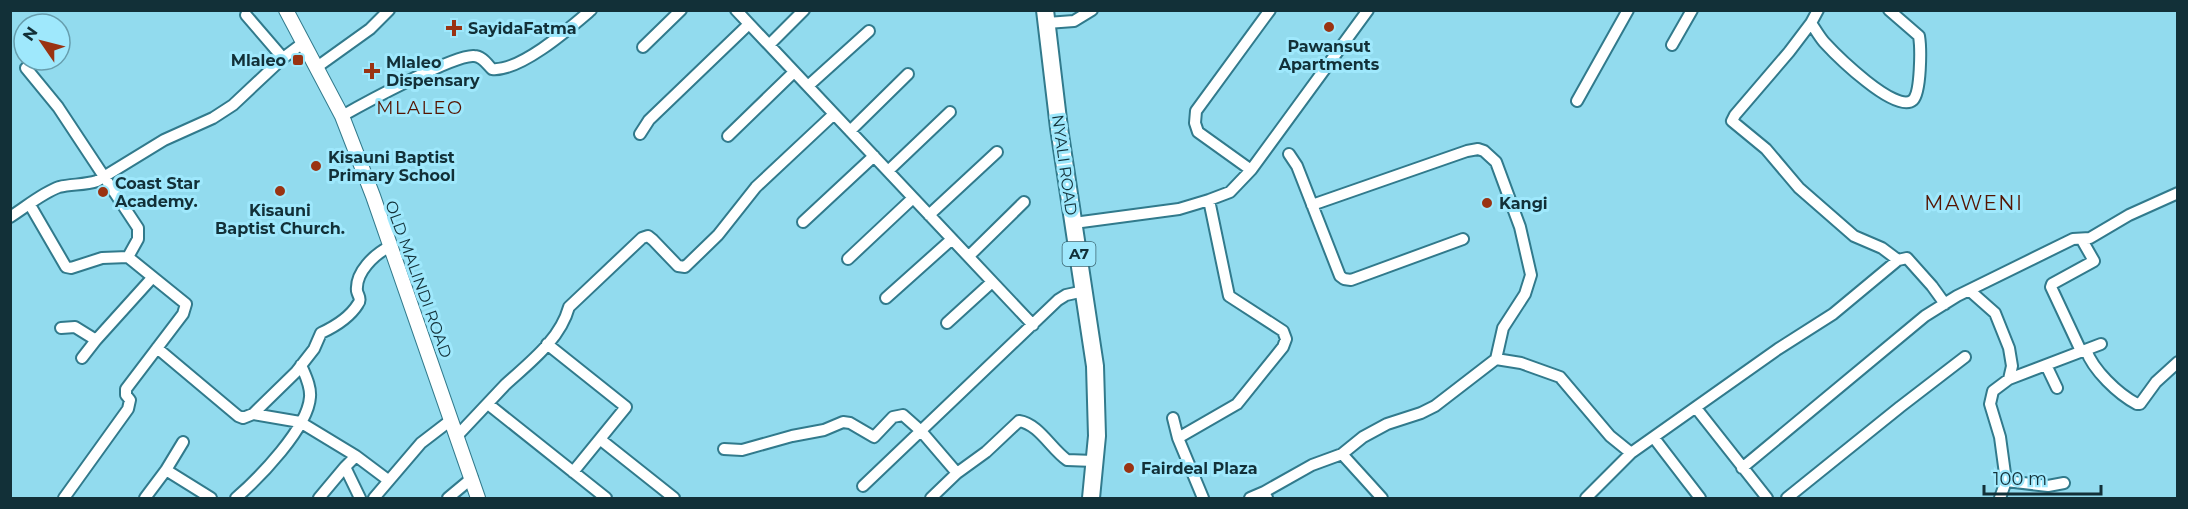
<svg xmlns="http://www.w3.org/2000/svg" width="2188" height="509" font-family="Montserrat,sans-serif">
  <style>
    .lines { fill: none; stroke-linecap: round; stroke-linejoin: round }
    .minor-casing { stroke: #317a8c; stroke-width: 14 }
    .major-casing { stroke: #317a8c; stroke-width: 16 }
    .highway-casing { stroke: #317a8c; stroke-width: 20 }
    .minor { stroke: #fff; stroke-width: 10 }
    .major { stroke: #fff; stroke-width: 14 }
    .highway { stroke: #fff; stroke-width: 16 }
    .poi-dot { fill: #9a3312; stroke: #9fe8fc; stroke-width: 2 }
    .labels { text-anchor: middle; stroke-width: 6; stroke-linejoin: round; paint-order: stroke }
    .shield { fill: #9fe8fc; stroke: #3c6773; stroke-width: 1.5 }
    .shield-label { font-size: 15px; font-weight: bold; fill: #123038 }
    .poi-label { font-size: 16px; font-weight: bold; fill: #123038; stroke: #9fe8fc; text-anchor: start }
    .street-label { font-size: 16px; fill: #123038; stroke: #9fe8fc }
    .neighbourhood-label { font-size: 18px; letter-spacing: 1.5px; fill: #551401; stroke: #9fe8fc }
    .quarter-label { font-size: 20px; letter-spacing: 1.5px; fill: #551401; stroke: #9fe8fc }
  </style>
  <rect width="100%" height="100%" fill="#92dbee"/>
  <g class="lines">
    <g class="minor-casing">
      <path id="minor" d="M736 10 1033 325
        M1818 10 1811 23C1815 29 1819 36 1824 42 1835 54 1896 115 1913 100 1921 92 1921 48 1919 36L1889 10
        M246 15 283 58
        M1047 23 1074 21 1092 10
        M1811 23 1789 52 1735 115 1732 121 1766 149 1799 188 1854 236 1882 248 1898 260
        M769 45 804 10
        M1672 45 1692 10
        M643 47 681 10
        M317 67 370 29 389 10
        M26 68 58 107 138 228V239L128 257
        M808 86 869 31
        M1577 101 1628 10
        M342 116C363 104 455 54 474 56 482 56 487 64 492 69 520 72 570 28 591 10
        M850 131 908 74
        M640 134 649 120 749 24
        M728 136 794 72
        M1289 154 1297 166 1340 276 1344 279 1351 280 1463 239
        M1251 170 1198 132 1195 123 1196 111 1270 10
        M888 171 950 112
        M30 205 66 267 71 268 102 258 128 257 186 304 183 314 126 389V395L130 400 128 409 64 498
        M929 215 997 152
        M10 217C26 207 42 193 59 187 72 184 85 185 97 181L164 140 213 118 233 105 283 58 303 43
        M803 222 874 156
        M1074 223 1179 209 1209 200 1230 192 1251 170 1368 10
        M969 256 1024 202
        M848 259 913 198
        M1969 290 1995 313 2009 348 2012 366 2009 379 1993 391 1990 404 2000 437 2006 481 2048 486 2064 483
        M886 298 952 239
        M947 323 992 282
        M61 328 75 327 96 340
        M547 344 626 407 573 472
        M157 348 238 416 243 418 253 414 300 422 356 456 388 480
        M2086 350C2093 370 2118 394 2137 404H2140L2156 382 2178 362
        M2081 351 2051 287 2052 284 2094 261 2082 240
        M82 358 96 340 152 278
        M1496 359 1521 363 1560 377 1610 436 1631 453
        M2046 365 2057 388
        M2009 379 2101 344
        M488 404 606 498
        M1696 408 1767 498
        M253 414 296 372 314 349 321 333C334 327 350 317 358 304 362 299 358 296 357 291 355 272 375 254 389 247
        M1173 418 1178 438 1203 498
        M457 436C473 419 489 402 505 385 529 363 560 340 569 307L642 238 648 236 653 240 678 266 685 267 718 235 756 187 834 114
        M1178 438 1237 404 1283 347 1286 339 1283 331 1229 296 1209 200
        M1654 438 1700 498
        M601 440 674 498
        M724 449 742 450 792 436 824 430 843 422 850 423 874 437 893 417 903 415 921 431 957 473
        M1342 454 1382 498
        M356 456 345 467 360 498
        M1742 468 1925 316 1957 296 2073 239 2090 238 2129 215 2178 193
        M166 470 211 498
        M863 486 1058 300 1066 295 1084 291
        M1264 492 1312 465 1342 454 1363 437 1387 424 1421 413 1435 406 1496 359 1503 328 1525 294 1531 275 1520 227 1496 162 1484 151 1478 149 1467 151 1312 205
        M145 498 166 470 183 442
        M236 498C259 478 308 428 310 397 311 386 305 375 301 365
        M319 498 345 467
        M374 498 421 443 451 420
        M448 498 472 478
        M931 498 957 473 986 452 1019 421C1039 424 1051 449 1067 460L1094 461
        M1250 498 1264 492 1267 498
        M1586 498 1631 453 1778 349 1833 314 1898 260 1907 258 1932 286 1945 304
        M1787 498 1900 407 1965 357
        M2000 498 2006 481"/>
    </g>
    <g class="major-casing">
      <path id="major" d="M286 10 342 116 373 196 478 498"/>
    </g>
    <g class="highway-casing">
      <path id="highway" d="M1045 10 1059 128 1095 366 1097 436 1091 498"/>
    </g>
    <use href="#minor" class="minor"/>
    <use href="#major" class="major"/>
    <use href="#highway" class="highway"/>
  </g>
  <g class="poi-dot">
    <circle cx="1329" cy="27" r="6"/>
    <path d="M451 19h6v6h6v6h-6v6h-6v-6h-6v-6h6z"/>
    <rect x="292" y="54" width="12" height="12" rx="3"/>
    <path d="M369 62h6v6h6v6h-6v6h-6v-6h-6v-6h6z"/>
    <circle cx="316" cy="166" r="6"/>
    <circle cx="280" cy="191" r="6"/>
    <circle cx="103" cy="192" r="6"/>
    <circle cx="1487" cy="203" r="6"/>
    <circle cx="1129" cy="468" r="6"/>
  </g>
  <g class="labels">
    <rect class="shield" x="1062.5" y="242" width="33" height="24" rx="4.5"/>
    <g class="shield-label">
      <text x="1079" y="259">A7</text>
    </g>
    <g class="poi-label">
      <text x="468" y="34">SayidaFatma</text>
      <text x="1329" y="52" text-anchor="middle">Pawansut<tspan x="1329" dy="18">Apartments</tspan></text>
      <text x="286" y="66" text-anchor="end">Mlaleo</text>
      <text x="386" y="68">Mlaleo<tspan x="386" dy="18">Dispensary</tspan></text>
      <text x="328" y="163">Kisauni Baptist<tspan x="328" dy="18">Primary School</tspan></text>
      <text x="115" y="189">Coast Star<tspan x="115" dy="18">Academy.</tspan></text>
      <text x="1499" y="209">Kangi</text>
      <text x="280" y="216" text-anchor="middle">Kisauni<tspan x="280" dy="18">Baptist Church.</tspan></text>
      <text x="1141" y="474">Fairdeal Plaza</text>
    </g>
    <g class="street-label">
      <text transform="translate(1065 165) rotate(82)" y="6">NYALI ROAD</text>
      <text transform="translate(419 279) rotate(70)" y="6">OLD MALINDI ROAD</text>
    </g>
    <g class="neighbourhood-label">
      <text x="420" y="114">MLALEO</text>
    </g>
    <g class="quarter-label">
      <text x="1974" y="210">MAWENI</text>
    </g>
  </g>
  <rect width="2188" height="509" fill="none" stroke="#123038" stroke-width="24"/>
  <g transform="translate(42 42) rotate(305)"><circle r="28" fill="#9fe8fc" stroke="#679eae" stroke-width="1.5"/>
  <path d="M0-4.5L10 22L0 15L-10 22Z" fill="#9a3312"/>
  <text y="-9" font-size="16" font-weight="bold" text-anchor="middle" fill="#123038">N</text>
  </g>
  <path d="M1984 485v9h117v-9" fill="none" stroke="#123038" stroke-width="3"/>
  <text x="1993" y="485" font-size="18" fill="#123038" stroke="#9fe8fc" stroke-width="4.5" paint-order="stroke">100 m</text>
</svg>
